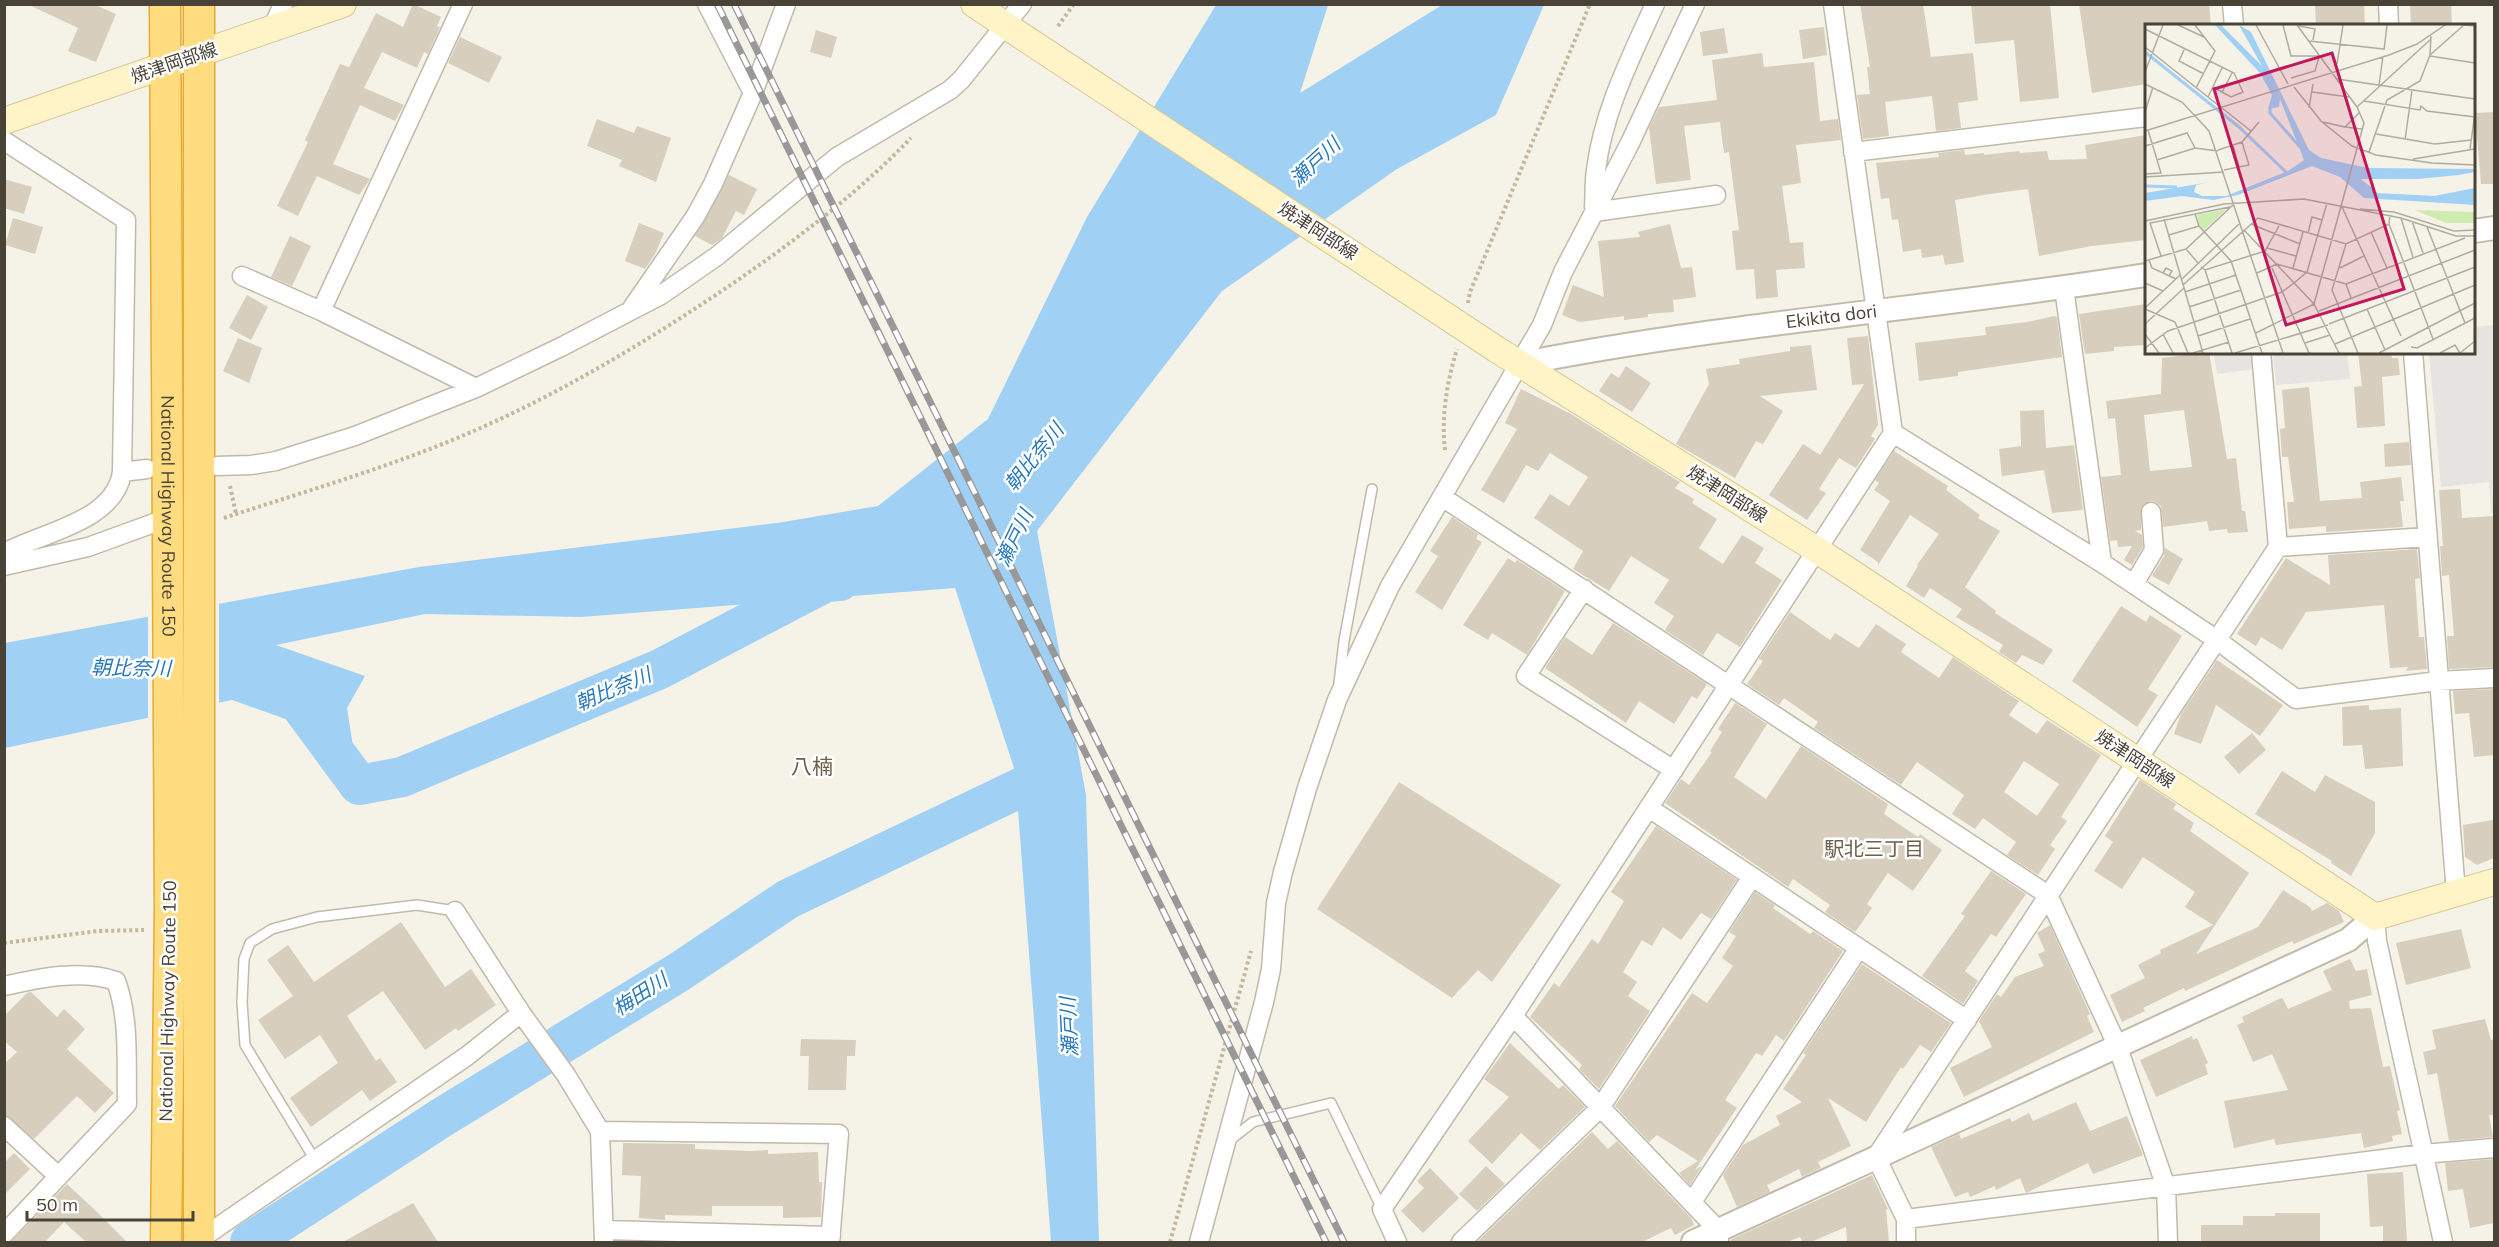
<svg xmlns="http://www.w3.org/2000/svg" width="2499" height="1247" font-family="Mulish,'Noto Sans JP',sans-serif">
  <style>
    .parking { fill: #e6e4e0 }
    .water { fill: #a1d0f5 }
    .pier { fill: #f5f2e8 }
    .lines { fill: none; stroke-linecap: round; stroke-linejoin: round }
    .river { stroke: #a1d0f5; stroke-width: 40 }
    .building { fill: #d8cebd; fill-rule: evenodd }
    .service-casing { stroke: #c1baaa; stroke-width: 12 }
    .minor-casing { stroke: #c1baaa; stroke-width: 21 }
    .tertiary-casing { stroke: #c1baaa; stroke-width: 26 }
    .secondary-casing { stroke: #d8c895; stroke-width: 28 }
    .trunk-casing { stroke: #e8aa30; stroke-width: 33 }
    .path { stroke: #c4b79a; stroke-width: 4; stroke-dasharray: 3 3; stroke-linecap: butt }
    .service { stroke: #fff; stroke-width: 9 }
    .minor { stroke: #fff; stroke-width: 18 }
    .tertiary { stroke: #fff; stroke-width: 22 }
    .secondary { stroke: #fff4c8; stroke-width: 26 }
    .trunk { stroke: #ffdc80; stroke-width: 30 }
    .rail-casing { stroke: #989898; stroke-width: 7 }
    .rail { stroke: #fff; stroke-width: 4.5; stroke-dasharray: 14; stroke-linecap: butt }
    .secondary-bridge-casing { stroke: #d8c895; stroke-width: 28; stroke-linecap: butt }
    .secondary-bridge { stroke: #fff4c8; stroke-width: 26 }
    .labels { text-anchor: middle; stroke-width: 5; stroke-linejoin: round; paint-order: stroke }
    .street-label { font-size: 18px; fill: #494236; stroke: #fff }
    .water-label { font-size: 20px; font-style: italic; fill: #2779bd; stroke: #fff }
    .neighbourhood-label { font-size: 20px; fill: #6d614d; stroke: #fff }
    .quarter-label { font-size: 21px; fill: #6d614d; stroke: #fff }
    .inset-river { fill: none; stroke: #a1d0f5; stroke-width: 3 }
    .inset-road { fill: none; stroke: #b0aca1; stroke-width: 1.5 }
    .view { fill: #c2185b; fill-opacity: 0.15; stroke: #c2185b; stroke-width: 3 }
    .inset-edge { fill: none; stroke: #494236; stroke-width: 3 }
  </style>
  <rect width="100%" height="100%" fill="#f5f2e8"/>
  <path class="parking" d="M2494 325V513H2491L2489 482 2441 487 2429 353 2474 352V327Z
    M2214 353H2253L2255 369 2217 374Z
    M2273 353H2347L2350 379 2276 385Z"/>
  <path class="water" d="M1216 5H1328L1300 93 1442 5H1544L1496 115 1397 169 1222 291 1037 531 1086 795 1099 1242H1051L1015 771 955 588 581 617 425 614 276 645 365 676 347 708 359 785 319 731 232 700 5 748V643L419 567 777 523 878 506 988 419 1087 217Z"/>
  <path class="pier" d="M219 600V706L148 721V613Z"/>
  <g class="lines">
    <path class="river" d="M287 687 359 785 402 777 660 669 826 582 840 581
      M250 1242 441 1118 679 972 788 899 1047 775"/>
  </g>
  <path class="building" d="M27 4H93L116 14 96 62 68 51 78 28Z
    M413 4 441 17 437 26 440 27 428 54 424 52 417 68 382 52 364 88 404 105 400 112 395 121 360 105 333 164 370 179 359 195 317 176 298 216 277 206 308 142 305 140 340 64 349 67 376 13 403 27Z
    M1860 4H1923L1931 57 1973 53 1978 100 1958 103 1961 128 1936 131 1932 96 1885 102 1889 136 1863 139 1857 95 1870 94 1867 67H1870Z
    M1971 4H2050L2059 98 2020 102 2014 40 1975 44Z
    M2079 4H2209L2211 26H2146V84L2092 93Z
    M2315 4H2364L2365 24 2316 26Z
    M2410 4H2451L2452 26H2411Z
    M1824 27 1827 55 1803 59 1799 30Z
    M1724 28 1728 53 1703 56 1700 32Z
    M816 30 837 37 831 58 810 52Z
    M460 37 502 57 489 83 448 63Z
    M1762 53 1764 67 1814 62 1820 121 1838 119 1841 140 1796 145 1801 183 1782 186 1790 243 1803 242 1805 268 1776 270 1778 297 1756 299 1754 269 1736 270 1732 231 1739 230 1729 152 1724 153 1720 122 1684 126 1691 180 1656 184 1649 128 1659 107 1717 100 1712 60Z
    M2494 112V184H2481L2475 113Z
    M597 119 634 133 637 126 671 138 656 182 619 166 622 160 587 146Z
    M2146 135V240L2092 246 2039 256 2028 189 1990 194 1955 200 1964 262 1945 265 1943 255 1922 258 1921 249 1903 252 1898 219 1892 220 1889 198 1881 199 1876 163 1939 157 1938 153 1964 150 1965 155 1984 153V155L2019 151 2020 153 2047 151 2049 160 2087 159 2085 145Z
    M729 175 757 189 744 215 736 211 722 238 712 245 695 236Z
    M4 179 32 187 24 214 4 208Z
    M13 218 43 227 35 254 5 245Z
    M639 223 664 233 655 254 645 269 625 261Z
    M1670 224 1681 268 1692 267 1696 297 1673 300 1674 312 1648 314V317L1624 320V316L1580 322 1562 315 1573 285 1604 297 1598 241 1640 237 1638 232Z
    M290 236 311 246 292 286 271 277Z
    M247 295 268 307 251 340 229 328Z
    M2146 304V345L2114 347V351L2085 354 2079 314Z
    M2054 316 2057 317 2062 357 1958 372V376L1919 381 1915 343 1986 335 1985 327 2027 322Z
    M1868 336 1878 425 1871 436 1875 439 1856 468 1839 458 1819 489 1826 493 1807 520 1769 495 1803 444 1820 455 1864 384 1852 385 1847 338Z
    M238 338 262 348 249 383 223 371Z
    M1811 345 1817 390 1760 396 1783 411 1763 444 1756 441 1735 478 1676 444 1709 384 1706 369 1740 364 1739 359 1790 351V347Z
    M2209 352 2227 459 2236 458 2242 511H2245L2248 532 2228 533 2227 529 2209 531 2207 521 2163 527 2161 506 2155 502 2150 501 2141 508V530L2135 531 2142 535 2143 547 2132 565 2124 560 2132 546 2118 547 2117 540 2110 541 2101 477 2121 475 2115 418 2108 419 2106 401 2161 394 2162 358ZM2184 410 2192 467 2150 471 2144 415Z
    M2358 352H2391L2392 358H2398L2400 375 2382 377 2385 426 2357 428 2354 387 2362 386Z
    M1626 366 1651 383 1632 412 1599 391 1611 373 1619 378Z
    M2309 387 2320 501 2362 498 2360 482 2401 477 2404 501H2400L2403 527 2326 532V526L2289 529 2287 502H2294L2288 457H2282L2280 429 2285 428 2282 390Z
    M1521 389 1571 414 1680 482 1675 488 1694 499 1692 503 1717 519 1699 548 1723 564 1742 535 1764 548 1755 563 1782 580 1740 647 1717 633 1703 655 1665 630 1674 616 1654 603 1669 580 1631 556 1609 591 1573 569 1583 551 1534 518 1550 494 1569 506 1588 477 1550 453 1538 471 1526 465 1504 503 1481 490 1517 429 1505 423Z
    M2044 410 2046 448 2074 445 2083 510 2052 513 2044 470 2002 476 1999 449 2021 446 2020 411Z
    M2409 442 2411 465 2385 467 2384 444Z
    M1894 451 1948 486 1946 490 1980 515 1978 518 2000 531 1965 587 1996 611 1995 613 2053 650 2043 665 2022 655 2016 663 1999 652 2003 645 1956 617 1962 609 1930 588 1924 598 1906 586 1918 566 1917 565 1939 534 1910 515 1878 565V562L1860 550 1890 501 1874 490 1879 483 1875 480Z
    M2460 489 2462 518 2494 516V667L2449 669 2447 636H2454L2449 575 2442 576 2440 546H2443L2439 490Z
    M1452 517 1478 534 1476 539 1482 542 1442 610 1415 592 1438 556 1430 551Z
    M2165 548 2183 559 2169 585 2152 576 2164 556Z
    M2417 549 2420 578 2415 579 2419 637H2424L2427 669 2406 671 2408 667 2390 668 2384 605 2306 612 2282 650 2261 637 2256 646 2237 634 2286 558 2330 585 2328 555Z
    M1508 558 1515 563 1517 560 1565 591 1527 655 1492 633 1488 640 1463 625Z
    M2121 606 2146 622 2150 615 2182 636 2148 689 2158 695 2137 727 2072 681Z
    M1790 612 1830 640 1835 633 1859 648 1876 624 1906 644 1901 652 1939 678 1953 657 2019 701 2009 715 2037 734 2047 720 2101 755 2061 817 2067 821 2050 845 2055 849 2038 875 2007 855 2016 842 1983 818 1975 829 1952 814 1964 795 1917 762 1901 785 1814 728 1818 722 1784 698 1779 705 1747 684 1763 661 1759 659ZM2024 761 2059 784 2037 816 2004 792Z
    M1613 623 1707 684 1697 699 1692 696 1674 724 1639 701 1626 723 1545 668 1565 637 1592 655Z
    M2217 660 2283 705 2260 736 2216 705 2201 744 2174 734 2181 714Z
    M2493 689 2494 755 2474 757 2469 713 2455 714 2453 691Z
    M1735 703 1767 724 1734 777 1766 799 1801 746 1888 804 1884 814 1918 837 1920 834 1942 850 1913 891 1888 873 1867 904 1872 908 1855 932 1825 912 1830 905 1793 879 1788 887 1665 803 1681 779 1689 785 1712 752 1710 751 1722 732 1718 729Z
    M2369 705V710L2401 708 2403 766 2365 769 2362 745 2343 746 2342 707Z
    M2252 733 2266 750 2239 774 2224 757Z
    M2282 771 2315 792 2325 775 2375 802V833L2351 876 2331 863 2332 861 2255 814Z
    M2140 780 2176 804 2173 809 2194 823 2190 831 2249 873 2196 954 2258 927 2283 890 2310 907 2312 911 2327 903 2339 911 2344 922 2294 944 2292 941 2185 991 2184 988 2143 1008 2145 1011 2122 1022 2110 995 2145 978 2138 965 2161 953 2160 950 2213 925 2185 907 2195 892 2143 857 2122 889 2094 871 2113 842 2105 836Z
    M1399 782 1561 885 1492 982 1478 970 1452 998 1317 909Z
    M2493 820 2494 858 2477 865 2465 857 2463 825Z
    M1656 826 1737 880 1711 919 1701 913 1681 940 1663 927 1652 946 1642 940 1623 972 1637 982 1628 996 1650 1011 1599 1089 1579 1069 1582 1065 1530 1017 1554 983 1559 987 1592 939 1598 944 1624 901 1611 892Z
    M1991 871 2026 894 1996 937 1991 934 1965 971 1978 981 1963 1004 1922 976 1965 916 1961 914Z
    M1755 892 1775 905 1773 908 1810 934 1813 931 1843 951 1784 1041 1776 1035 1762 1056 1756 1053 1725 1100 1737 1108 1695 1170 1702 1166 1690 1185 1679 1173 1698 1161 1657 1135 1649 1142 1615 1106 1692 993 1707 1003 1733 966 1722 958 1736 936 1729 932Z
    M401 922 445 987 471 969 496 1005 458 1031 456 1028 425 1050 383 991 347 1016 376 1061 380 1058 397 1082 370 1101 362 1090 311 1127 290 1098 338 1063 320 1035 285 1059 258 1020 293 996 267 960 288 945 314 982Z
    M2050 925 2090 1014 2087 1016 2094 1032 1964 1097 1950 1068 1992 1047 1979 1021 1997 994 2001 997 2015 977 2044 966 2038 954 2045 951 2037 933Z
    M2461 929 2471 968 2406 985 2396 943Z
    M2350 959 2356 971 2367 969 2372 995 2349 1001 2350 1009 2371 1008 2383 1067 2390 1066 2396 1093 2400 1110 2397 1111 2402 1134 2392 1136 2393 1141 2364 1148 2361 1133 2276 1145 2274 1139 2234 1148 2224 1101 2288 1090 2272 1054 2253 1062 2237 1025 2244 1022 2242 1017 2281 998 2283 999 2288 1009 2332 990 2323 971Z
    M1862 964 1951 1023 1931 1052 1920 1045 1903 1069 1901 1067 1866 1122 1828 1098 1851 1146 1818 1162 1821 1168 1802 1177 1799 1169 1767 1185 1770 1192 1737 1207 1723 1175 1743 1145 1780 1125 1776 1116 1802 1102 1783 1089 1806 1055 1803 1053Z
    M31 992 57 1017 64 1009 85 1029 67 1049 114 1093 95 1113 77 1096 34 1139 4 1114V1064L17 1052 4 1041V1016L27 993Z
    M2485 1019 2491 1040 2494 1039V1115H2489L2493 1137 2449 1141 2437 1073 2428 1075 2423 1052 2436 1049 2432 1030Z
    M2192 1036 2193 1040 2197 1038 2208 1063 2205 1065 2208 1074 2156 1097 2140 1060Z
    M801 1039 856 1040 855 1056H847L846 1090H808L809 1056H800Z
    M1510 1043 1559 1089 1563 1085 1585 1107 1540 1150 1521 1133 1492 1164 1468 1141 1509 1097 1484 1079Z
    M2076 1102 2090 1131 2127 1116 2143 1155 2093 1174 2088 1163 2026 1193 2020 1178 1996 1190 1995 1186 1970 1197 1968 1192 1955 1197 1931 1147 1959 1134 1961 1139 2010 1118 2012 1122 2029 1113 2033 1121Z
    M1592 1132 1608 1149 1617 1141 1691 1218 1694 1225 1675 1235 1671 1228 1642 1242H1477Z
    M623 1143 695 1144V1149L750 1151 768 1150V1154L818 1152 819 1182H822L821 1217 783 1218V1206H712V1216L665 1215V1220L639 1218 641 1176 622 1175Z
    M14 1153 30 1169 4 1195V1163Z
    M2494 1159V1223L2470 1228 2463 1189 2448 1191 2445 1163Z
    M1486 1166 1505 1184 1477 1211 1459 1194Z
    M1430 1168 1459 1198 1423 1233 1401 1211 1424 1188 1417 1181Z
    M2403 1172 2407 1242H2383V1226L2370 1227 2367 1174Z
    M1872 1175 1888 1209 1886 1210 1889 1242H1847L1846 1227 1811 1242H1803L1800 1237 1787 1242H1730L1732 1239Z
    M67 1184 97 1212 127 1242H86L64 1222 45 1242H11Z
    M413 1203 438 1242H343Z
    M2275 1213H2320V1242H2201V1225H2243V1216H2275Z"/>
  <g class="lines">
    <g class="service-casing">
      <path id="service" d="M1339 683 1344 641 1372 489
        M1229 1141 1253 1122 1331 1103 1382 1209
        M315 1160 245 1045 242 1002 244 959 250 943 272 929 317 917 417 905 455 911"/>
    </g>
    <g class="minor-casing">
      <path id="minor" d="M707 4 753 93 786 4
        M2232 4 2234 26
        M2388 4 2389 26
        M272 29 283 4
        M6 142 126 220 122 472
        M1853 152 2146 117
        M1594 207C1595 195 1594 182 1596 170 1603 112 1631 57 1655 4
        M1594 212 1716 195
        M242 276 321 311 476 388
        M2064 288 2102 563
        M632 308 695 217 713 184 753 93
        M321 311 463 4
        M2261 352 2278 547 2427 537
        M2413 352 2456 893
        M1893 433 2102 563 2217 640 2296 699 2438 681 2494 678
        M217 466 251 465 276 461 355 436 476 388 563 346 661 295 717 256 837 157 950 90 961 80 1022 4
        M1442 497 2048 895 2117 1045 2166 1187 2168 1242
        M4 553C42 532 115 522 122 472L147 469
        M4 566 88 547 168 518
        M2134 584 2154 550 2151 512
        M1584 589 1526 676 1674 770
        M1649 808 1967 1020
        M455 911 521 1013 566 1075 600 1131 604 1242
        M2375 917 2377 941 2443 1242
        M4 986C39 978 82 969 116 981 130 1019 126 1064 127 1104L4 1234
        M1513 1016 1719 1231V1242
        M4 1126 57 1175
        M600 1131 839 1134 830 1242
        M1692 1202 1859 948
        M1906 1219 2423 1154 2494 1148
        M604 1230 831 1236
        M199 1240 467 1056 521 1013
        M1199 1242 1264 1002 1271 969 1276 903 1283 872 1307 788 1337 700 1390 586 1542 325 1563 272 1630 143 1695 4
        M1397 1242 1382 1209 1513 1016 1893 433 1833 4
        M1461 1242 1600 1108 1752 877
        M1906 1242V1219L1876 1157 2278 547"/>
    </g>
    <g class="tertiary-casing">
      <g id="tertiary">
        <path d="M2474 231 2494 228"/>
        <path id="s1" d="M1519 364C1726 323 1938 308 2146 275"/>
        <path d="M1693 1242 2348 940 2375 917"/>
      </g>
    </g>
    <g class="secondary-casing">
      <path id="secondary" d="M974 4 1014 31
        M4 121 343 4
        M1496 349 1817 550 2375 917 2494 882"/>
    </g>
    <g class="trunk-casing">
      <g id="trunk">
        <path id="s2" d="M165 4 170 909 166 1242"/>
        <path d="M199 4V1242"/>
      </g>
    </g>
    <path class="path" d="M1058 26 1074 4
      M1468 303 1470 292 1590 4
      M1445 450C1441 416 1447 382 1457 349
      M230 486 236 514
      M224 518C294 495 366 474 435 447 540 406 639 347 732 284 796 240 857 194 911 138
      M4 943 98 931 144 930
      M1170 1242 1251 951"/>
    <use href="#service" class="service"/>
    <use href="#minor" class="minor"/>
    <use href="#tertiary" class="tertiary"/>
    <use href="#secondary" class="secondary"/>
    <use href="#trunk" class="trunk"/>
    <g class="rail-casing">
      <path id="rail" d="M717 4 1326 1242
        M734 4 1344 1242"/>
    </g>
    <use href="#rail" class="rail"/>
    <g class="secondary-bridge-casing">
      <path id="secondary-bridge" d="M1014 31 1496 349"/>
    </g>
    <use href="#secondary-bridge" class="secondary-bridge"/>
  </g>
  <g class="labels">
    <g class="street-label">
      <text transform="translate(174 63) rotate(-19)" y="6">焼津岡部線</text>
      <text transform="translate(1318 231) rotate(33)" y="6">焼津岡部線</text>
      <text dy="6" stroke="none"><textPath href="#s1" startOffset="316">Ekikita dori</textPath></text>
      <text transform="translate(1727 494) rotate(32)" y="6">焼津岡部線</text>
      <text dy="6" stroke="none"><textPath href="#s2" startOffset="512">National Highway Route 150</textPath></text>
      <text transform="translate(2135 759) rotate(33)" y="6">焼津岡部線</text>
      <text transform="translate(168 1001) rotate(-89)" y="6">National Highway Route 150</text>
    </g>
    <g class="water-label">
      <text transform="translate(1315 162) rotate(-43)" y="7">瀬戸川</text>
      <text transform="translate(1034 457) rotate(-51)" y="7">朝比奈川</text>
      <text transform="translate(1014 538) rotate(-64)" y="7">瀬戸川</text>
      <text transform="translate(131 668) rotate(1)" y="7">朝比奈川</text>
      <text transform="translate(613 689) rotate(-23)" y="7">朝比奈川</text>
      <text transform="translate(640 994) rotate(-33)" y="7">梅田川</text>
      <text transform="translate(1069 1027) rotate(-93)" y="7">瀬戸川</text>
    </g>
    <g class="neighbourhood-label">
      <text x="1874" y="856">駅北三丁目</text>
    </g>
    <g class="quarter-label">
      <text x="812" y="774">八楠</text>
    </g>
  </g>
  <g transform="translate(2145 24)">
    <rect width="330" height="330" fill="#f5f2e8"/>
    <path d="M82 185 59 206 54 200 52 191ZM270 186 330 188V199H301Z" fill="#ceecaf"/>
    <path d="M70 1H76L117 42 94 1 106 8 164 126 176 134 223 144 330 145V148L314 151 272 155H216L233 169 289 172 330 164V181L219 174 195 153 167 142 93 171 68 176 37 172 0 177V169L65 158 51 161 49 168 57 172H81L143 147 159 136 135 75 134 83 123 85 127 71 115 49Z" fill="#a1d0f5"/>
    <path class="inset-river" d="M0 28 94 103 143 150M125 83V89L155 123M0 162 32 163"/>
    <path class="inset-road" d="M33 1 59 13M50 1 70 27 51 64M111 1 143 60M138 1 146 32H175M152 1 212 83 219 99 169 280 194 329M154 2 170 5 168 16M0 5 89 49 98 68 86 73 68 63M164 17 239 25M0 23 73 81M39 26 34 37 59 50M239 26 242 1M285 31 319 1 330 2M285 32 330 39M192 40 198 1M0 48 18 1M146 54 170 47 174 33M192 55 330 75M0 60 37 78 64 107 138 329M234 61 238 32M149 63 176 97 207 122 231 131 287 139 330 141M77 68 87 49M167 68 204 73M63 73 77 44M219 77 275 86 276 82 282 87 330 93M212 83 286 15M77 84 106 107M164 84 168 60M0 88 8 63M215 88 200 103 217 105M178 98 200 103M0 107 244 31 272 20 300 1M231 110 290 120 326 116M260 116 267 66M88 121 94 143M0 122 42 109 50 124M325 125 330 89M73 126 97 118 114 98M224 128 242 76 275 57 285 31 286 12M268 135 330 125M12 136 50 124 73 127M79 146 104 141 97 118M0 150 16 149 3 106M0 153 79 148M197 183 256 312M215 185 249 188 309 207 330 206M50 190 85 183M245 191 244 200 288 315M256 194 268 233M19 195 58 329M0 197 79 180 159 175 256 194 311 212H330M267 197 278 229M106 200 155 220M282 203 320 299M99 206 169 280 111 309M226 208 242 244M163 209 167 193 177 196M24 211 54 202M201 220 187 266 213 329M122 224 151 232M41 225 53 239M16 232 5 199 50 190 54 202 86 237 117 329M4 236 7 244 31 255M0 237 41 225 88 181M56 243 60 246 120 227 134 202M127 244 164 329M148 244 158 208M195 244 219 232M60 246 87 329M18 249 21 244 27 247 24 252M112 249 132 240 201 260M37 255 94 200M0 259 18 267M38 261 113 194 201 220 244 200M40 268 91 251M206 274 201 260 320 214M44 283 96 266M0 284 35 251M0 285 30 298 43 329M222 285 240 326M174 287 330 226M0 300 39 264M184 300 330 243M0 310 14 329M18 310 28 329M53 312 105 295M160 319 185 311M190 320 330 261M266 323 272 324 330 294M0 324 23 307 137 268 149 259 162 248 182 179M48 329 84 318M90 329 183 301M234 329 330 279M295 329 310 321 315 329M315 329 330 317"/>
    <path class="view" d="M187 29 259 265 141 301 69 65Z"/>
    <rect width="330" height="330" class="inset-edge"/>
  </g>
  <rect width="2499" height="1247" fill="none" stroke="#494236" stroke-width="12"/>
  <path d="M27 1211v9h166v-9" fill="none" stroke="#494236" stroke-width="3"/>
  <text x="36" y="1211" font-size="18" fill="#494236" stroke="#ffffff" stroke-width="4.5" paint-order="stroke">50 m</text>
</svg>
